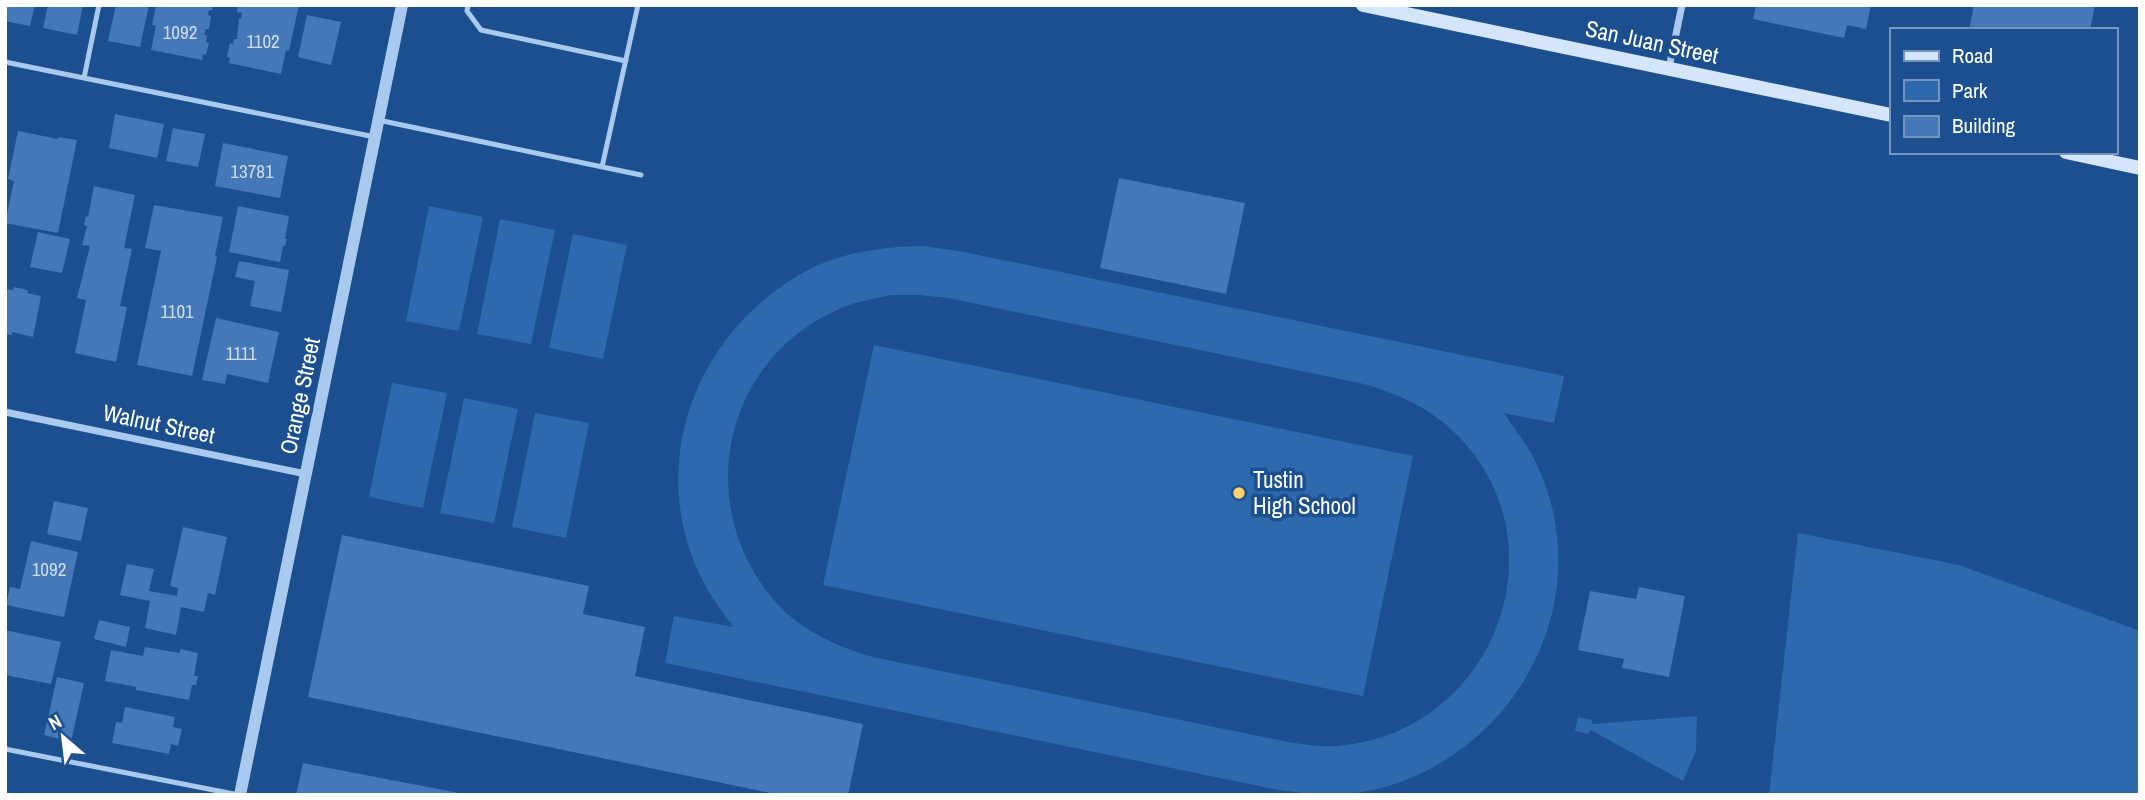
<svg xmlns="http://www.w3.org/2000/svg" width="2145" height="800" font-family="'Archivo Narrow',sans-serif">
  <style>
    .green { fill: #2e69ad; fill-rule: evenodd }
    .building { fill: #4478b7 }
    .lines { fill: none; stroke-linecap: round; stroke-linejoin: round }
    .service { stroke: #a9c9ee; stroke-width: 5 }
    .minor { stroke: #a9c9ee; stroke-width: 7 }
    .tertiary { stroke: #a9c9ee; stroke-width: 12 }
    .secondary { stroke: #d6e6fa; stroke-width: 14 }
    .poi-dot { fill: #ffd166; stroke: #1b4f8f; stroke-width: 2.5 }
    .labels { text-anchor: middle; stroke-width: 7; stroke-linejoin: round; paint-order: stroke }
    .number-label { font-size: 19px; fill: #d0dded }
    .street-label { font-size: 23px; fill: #fff; stroke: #1b4f8f }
    .poi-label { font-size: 23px; fill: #fff; stroke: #1b4f8f; text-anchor: start }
  </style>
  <rect width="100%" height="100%" fill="#1b4f8f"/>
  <path class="green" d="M429 206 483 217 459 331 406 321Z
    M500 219 555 230 531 344 477 334Z
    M573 234 627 245 603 359 549 348Z
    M923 246 959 251 1564 376 1554 423 1504 413C1516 431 1529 447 1538 467 1597 597 1522 744 1389 786 1353 797 1315 795 1278 790L665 663 674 616 733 627C721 610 708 593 699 573 645 456 701 323 814 267 848 251 886 247 923 246ZM891 295H920L948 298 1364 384C1391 392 1417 402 1440 420 1569 521 1506 725 1346 745 1327 748 1307 745 1288 742L873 657C835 646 799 630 773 599 694 505 722 363 835 311 852 302 872 299 891 295Z
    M874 345 1413 456 1363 696 823 585Z
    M392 383 447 393 423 508 369 497Z
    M464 398 518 409 494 523 440 513Z
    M535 413 589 423 566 538 512 527Z
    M1798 533 1959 565 2140 631V795H1769Z
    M1697 716 1696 751 1683 781 1591 730 1589 734 1575 731 1578 717 1592 720V724Z"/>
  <path class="building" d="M5 5H35L30 26 5 21Z
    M48 5H83L77 35 43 28Z
    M116 5H149L140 47 108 41Z
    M156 5H213L212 10H209L208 15 211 16 209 29H206L204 35H207L206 42 209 43 206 55 203 54 202 60 151 50 156 26 152 25Z
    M238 5H299L289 51 286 50 281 74 229 63 230 58 227 57 230 43 233 44 234 39H237L239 18 241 19 242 13 237 12Z
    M1756 5H1871L1866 29 1847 25 1844 38 1753 19Z
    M1974 5H2095L2090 30H1969Z
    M307 15 341 22 331 65 298 57Z
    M115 114 164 124 157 158 109 148Z
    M173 128 205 134 198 167 166 161Z
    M18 131 58 139V137L77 140 58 233 5 223 14 181 8 179Z
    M223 143 288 156 280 198 215 186Z
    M1119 178 1245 203 1226 294 1100 268Z
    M94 186 135 195 124 248 132 249 120 306 127 307 116 362 75 353 86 300 77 298 90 246 82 245 87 226 84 225 86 216 88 217Z
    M154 205 223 217 215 256 217 257 192 376 137 365 161 251 145 248Z
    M238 206 289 216 285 239H287L285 246H283L280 262 229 252Z
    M38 232 70 239 62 273 30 267Z
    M239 261 289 270 281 312 250 306 255 281 235 277Z
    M14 287 28 290 27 293 41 296 33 337 12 332V335L5 334V289L13 290Z
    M216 318 279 332 268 383 227 374 225 384 202 380Z
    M54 501 88 508 81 541 47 534Z
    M183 527 227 537 215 595 208 593 204 612 181 607 176 635 145 628 150 601 120 595 127 564 154 569 149 591 177 596 178 588 170 586Z
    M342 535 589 586 583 614 645 627 635 676 863 724 848 795H780L308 697Z
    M31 541 78 552 64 617 6 605 10 587 20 589Z
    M1639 587 1685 596 1669 677 1622 668 1624 659 1578 650 1590 591 1636 599Z
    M99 620 130 627 126 647 94 639Z
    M5 630 61 642 51 684 5 675Z
    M145 647 180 653V649L198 653 194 676H198L196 685H192L189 700 136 690V687L105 681 111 650 143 656Z
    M57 677 84 683 71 742 44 735Z
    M125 707 175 717 173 727 182 729 178 746 171 744 169 754 112 743 116 722 122 723Z
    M303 763 459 793V795H296Z"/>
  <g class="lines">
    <path class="service" d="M468 5 467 11 481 30 626 61
      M5 62 375 137
      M84 78 99 5
      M378 120 641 175
      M602 167 638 5
      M5 749 239 795"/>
    <path class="minor" d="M1669 68 1682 5
      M5 412 306 474"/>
    <path class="tertiary" d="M240 795 402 5"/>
    <path class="secondary" d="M1363 5 1891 115
      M2066 152 2140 168"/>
  </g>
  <circle class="poi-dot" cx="1239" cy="493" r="7"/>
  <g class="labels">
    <g class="number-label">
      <text x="180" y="39">1092</text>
      <text x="263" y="48">1102</text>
      <text x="252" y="178">13781</text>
      <text x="177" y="318">1101</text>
      <text x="241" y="360">1111</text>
      <text x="49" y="576">1092</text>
    </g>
    <g class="street-label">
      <text transform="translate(1652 42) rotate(12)" y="8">San Juan Street</text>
      <text transform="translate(300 396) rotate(-78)" y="8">Orange Street</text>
      <text transform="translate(159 424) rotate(12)" y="8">Walnut Street</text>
    </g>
    <g class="poi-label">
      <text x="1253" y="488">Tustin<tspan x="1253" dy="26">High School</tspan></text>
    </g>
  </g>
  <rect width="2145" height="800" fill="none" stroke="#ffffff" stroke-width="14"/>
  <rect x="1890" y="28" width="228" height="126" fill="#1b4f8f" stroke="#7695bc" stroke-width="2"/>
  <rect x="1904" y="51" width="35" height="10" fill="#d6e6fa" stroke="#7695bc" stroke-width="2"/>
  <text x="1952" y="63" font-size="21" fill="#ffffff">Road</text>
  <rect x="1904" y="80" width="35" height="21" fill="#2e69ad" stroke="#7695bc" stroke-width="2"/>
  <text x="1952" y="98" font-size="21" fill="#ffffff">Park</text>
  <rect x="1904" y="116" width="35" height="21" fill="#4478b7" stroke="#7695bc" stroke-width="2"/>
  <text x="1952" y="133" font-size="21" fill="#ffffff">Building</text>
  <g transform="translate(63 737) rotate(332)" stroke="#1b4f8f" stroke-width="5" paint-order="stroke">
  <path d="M0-5L12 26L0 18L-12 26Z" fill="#ffffff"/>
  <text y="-10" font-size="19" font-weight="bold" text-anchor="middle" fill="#ffffff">N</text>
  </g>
</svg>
